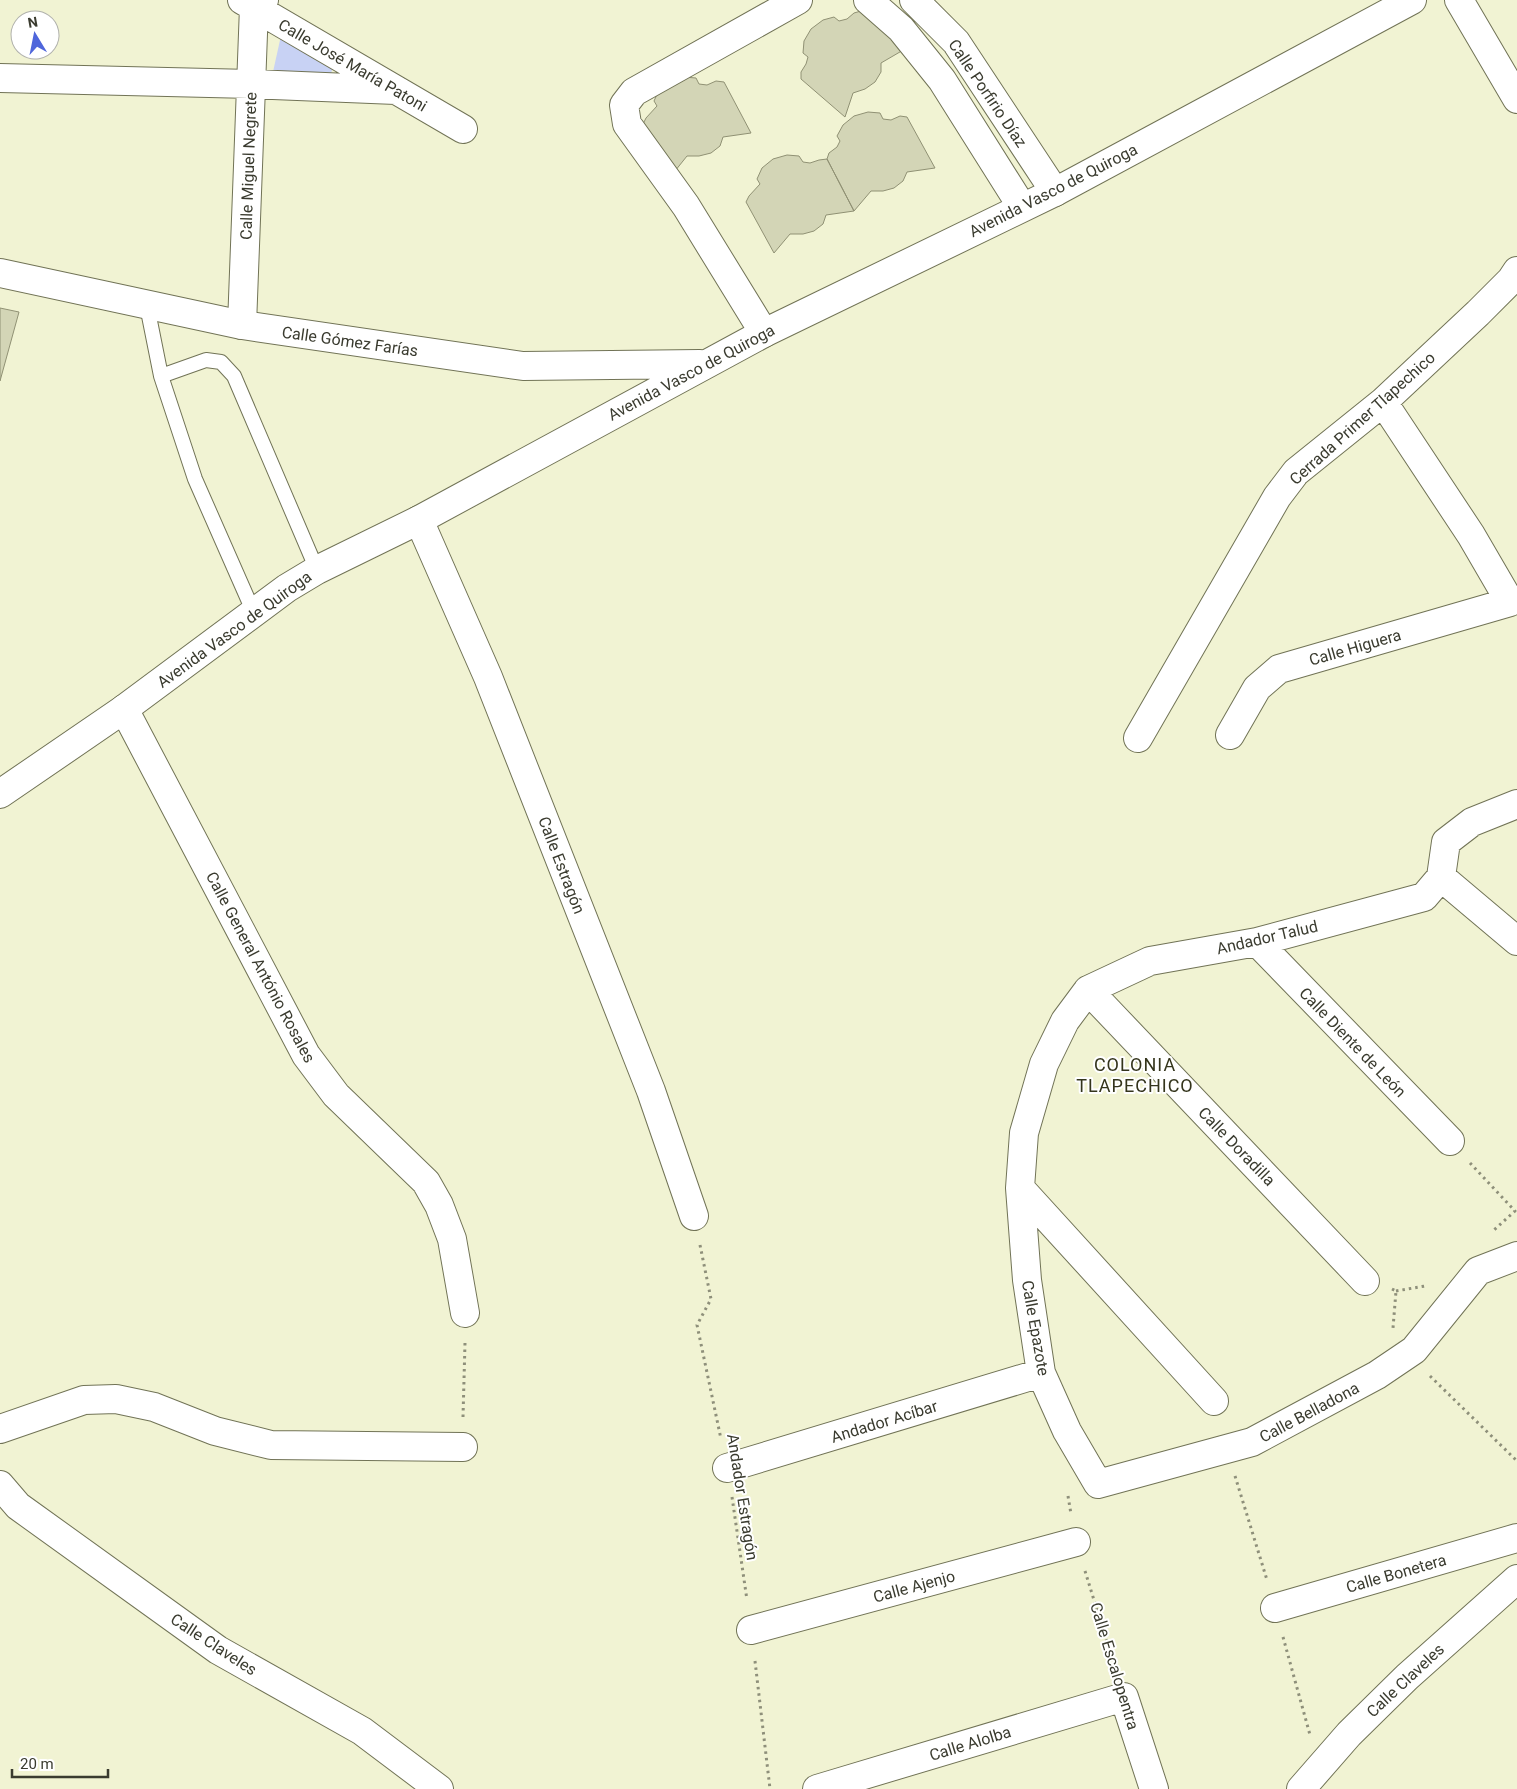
<svg xmlns="http://www.w3.org/2000/svg" width="1517" height="1789" font-family="Roboto,sans-serif">
  <style>
    .green { fill: #c8d2f4 }
    .building { fill: #d3d5b6; stroke: #909174 }
    .lines { fill: none; stroke-linecap: round; stroke-linejoin: round }
    .lane-casing { stroke: #717356; stroke-width: 16 }
    .street-casing { stroke: #717356; stroke-width: 30 }
    .secondary-casing { stroke: #717356; stroke-width: 30 }
    .path { stroke: #8e8f7a; stroke-width: 3; stroke-dasharray: 2.5 4; stroke-linecap: butt }
    .lane { stroke: #fff; stroke-width: 14 }
    .street { stroke: #fff; stroke-width: 28 }
    .secondary { stroke: #fff; stroke-width: 28 }
    .labels { text-anchor: middle; stroke-width: 4; stroke-linejoin: round; paint-order: stroke }
    .street-label { font-size: 16px; fill: #3a3b2f; stroke: #fff }
    .neighbourhood-label { font-size: 18px; letter-spacing: 1px; fill: #34351c; stroke: #fff }
  </style>
  <rect width="100%" height="100%" fill="#f1f3d3"/>
  <path class="green" d="M282 31 334 60 329 84 271 81Z"/>
  <path class="building" d="M861 11 905 49 881 63V72L875 82 865 89 853 93 845 117 801 79V72L806 64 808 57 803 53 804 41 811 29 823 20 834 17 839 21 847 19 854 13Z
    M684 77 696 78 699 84 707 85 716 81 724 82 751 133 723 137 720 146 711 153 699 156H687L671 176 643 124 646 118 657 106 654 101 659 90Z
    M868 112 880 113 883 119 891 120 900 116 907 117 935 168 907 172 903 181 894 188 883 191H871L854 211 827 159 829 153 837 147 840 141 837 136 843 125 854 116Z
    M787 155 799 156 803 162 810 163 819 160 827 159 854 211 826 215 823 224 814 231 803 234H790L774 253 746 202 749 196 760 184 757 179 762 168 773 159Z
    M0 308 19 312 0 381Z"/>
  <g class="lines">
    <g class="lane-casing">
      <path id="lane" d="M147 306 161 376
        M254 613 195 479 161 376 206 360 221 362 234 376 317 570"/>
    </g>
    <g class="street-casing">
      <path id="street" d="M242 0 463 129
        M868 0 901 29 942 80 1022 207
        M914 0 956 42 1055 192
        M1459 0 1517 99
        M0 78 251 84 396 90
        M242 325 254 7 264 0
        M764 333 686 206 627 124 624 105 634 92 798 0
        M419 520 488 677 651 1091 694 1216
        M124 709 306 1055 336 1095 426 1182 439 1205 452 1239 465 1313
        M1230 735 1257 688 1279 669 1510 602 1471 535 1383 402
        M1138 738 1277 497 1296 472 1383 402 1478 313 1511 280 1517 271
        M1441 877 1446 842 1472 822 1517 804
        M1441 877 1517 941
        M1257 942 1450 1141
        M1088 990 1065 1021 1044 1064 1024 1133 1020 1188 1027 1280 1041 1373 1067 1431 1098 1484 1252 1442 1377 1375 1414 1350 1478 1271 1517 1256
        M1088 990 1365 1281
        M1088 990 1150 961 1257 942 1424 897 1441 877
        M1020 1188 1214 1401
        M0 1429 84 1400 116 1399 154 1407 215 1431 271 1445 463 1447
        M727 1468 1041 1373
        M0 1485 18 1506 218 1650 362 1731 439 1789
        M1275 1608 1517 1538
        M751 1630 1076 1542
        M817 1789 1124 1697 1154 1789
        M1301 1789 1349 1734 1407 1677 1517 1579"/>
    </g>
    <g class="secondary-casing">
      <path id="secondary" d="M0 273 242 325 523 366 700 364
        M0 794 124 709 287 588 317 570 419 520 764 333 1055 192 1412 0"/>
    </g>
    <path class="path" d="M1470 1163 1515 1211 1494 1230
      M700 1245 711 1299 697 1325 721 1439
      M1392 1289 1396 1291 1393 1328
      M1396 1291 1425 1286
      M1430 1376 1517 1461
      M463 1417 465 1343
      M1235 1476 1267 1580
      M1068 1496 1071 1514
      M732 1497 747 1600
      M1085 1571 1115 1668
      M1283 1637 1310 1735
      M755 1661 770 1789"/>
    <use href="#lane" class="lane"/>
    <use href="#street" class="street"/>
    <use href="#secondary" class="secondary"/>
  </g>
  <g class="labels">
    <g class="street-label">
      <text transform="translate(353 65) rotate(30)" y="6">Calle José María Patoni</text>
      <text transform="translate(988 93) rotate(56)" y="6">Calle Porfirio Díaz</text>
      <text transform="translate(248 166) rotate(-88)" y="6">Calle Miguel Negrete</text>
      <text transform="translate(1053 190) rotate(-27)" y="6">Avenida Vasco de Quiroga</text>
      <text transform="translate(350 341) rotate(8)" y="6">Calle Gómez Farías</text>
      <text transform="translate(691 372) rotate(-28)" y="6">Avenida Vasco de Quiroga</text>
      <text transform="translate(1362 418) rotate(-42)" y="6">Cerrada Primer Tlapechico</text>
      <text transform="translate(234 629) rotate(-36)" y="6">Avenida Vasco de Quiroga</text>
      <text transform="translate(1355 647) rotate(-16)" y="6">Calle Higuera</text>
      <text transform="translate(562 865) rotate(69)" y="6">Calle Estragón</text>
      <text transform="translate(1267 937) rotate(-13)" y="6">Andador Talud</text>
      <text transform="translate(261 967) rotate(62)" y="6">Calle General António Rosales</text>
      <text transform="translate(1353 1042) rotate(46)" y="6">Calle Diente de León</text>
      <text transform="translate(1237 1146) rotate(46)" y="6">Calle Doradilla</text>
      <text transform="translate(1036 1328) rotate(80)" y="6">Calle Epazote</text>
      <text transform="translate(1309 1412) rotate(-28)" y="6">Calle Belladona</text>
      <text transform="translate(884 1421) rotate(-17)" y="6">Andador Acíbar</text>
      <text transform="translate(743 1497) rotate(81)" y="6">Andador Estragón</text>
      <text transform="translate(1396 1573) rotate(-16)" y="6">Calle Bonetera</text>
      <text transform="translate(914 1586) rotate(-15)" y="6">Calle Ajenjo</text>
      <text transform="translate(214 1644) rotate(33)" y="6">Calle Claveles</text>
      <text transform="translate(1115 1666) rotate(73)" y="6">Calle Escalopentra</text>
      <text transform="translate(1405 1680) rotate(-43)" y="6">Calle Claveles</text>
      <text transform="translate(970 1743) rotate(-17)" y="6">Calle Alolba</text>
    </g>
    <g class="neighbourhood-label">
      <text x="1135" y="1071">COLONIA<tspan x="1135" dy="21">TLAPECHICO</tspan></text>
    </g>
  </g>
  <g transform="translate(35 35) rotate(350)"><circle r="24" fill="#ffffff" stroke="#b0b1ac"/>
  <path d="M0-4L9 19L0 12L-9 19Z" fill="#4f66db"/>
  <text y="-8" font-size="14" font-weight="bold" text-anchor="middle" fill="#3a3b2f">N</text>
  </g>
  <path d="M12 1769v8h96v-8" fill="none" stroke="#3a3b2f" stroke-width="2.5"/>
  <text x="20" y="1769" font-size="15" fill="#3a3b2f" stroke="#ffffff" stroke-width="4" paint-order="stroke">20 m</text>
</svg>
